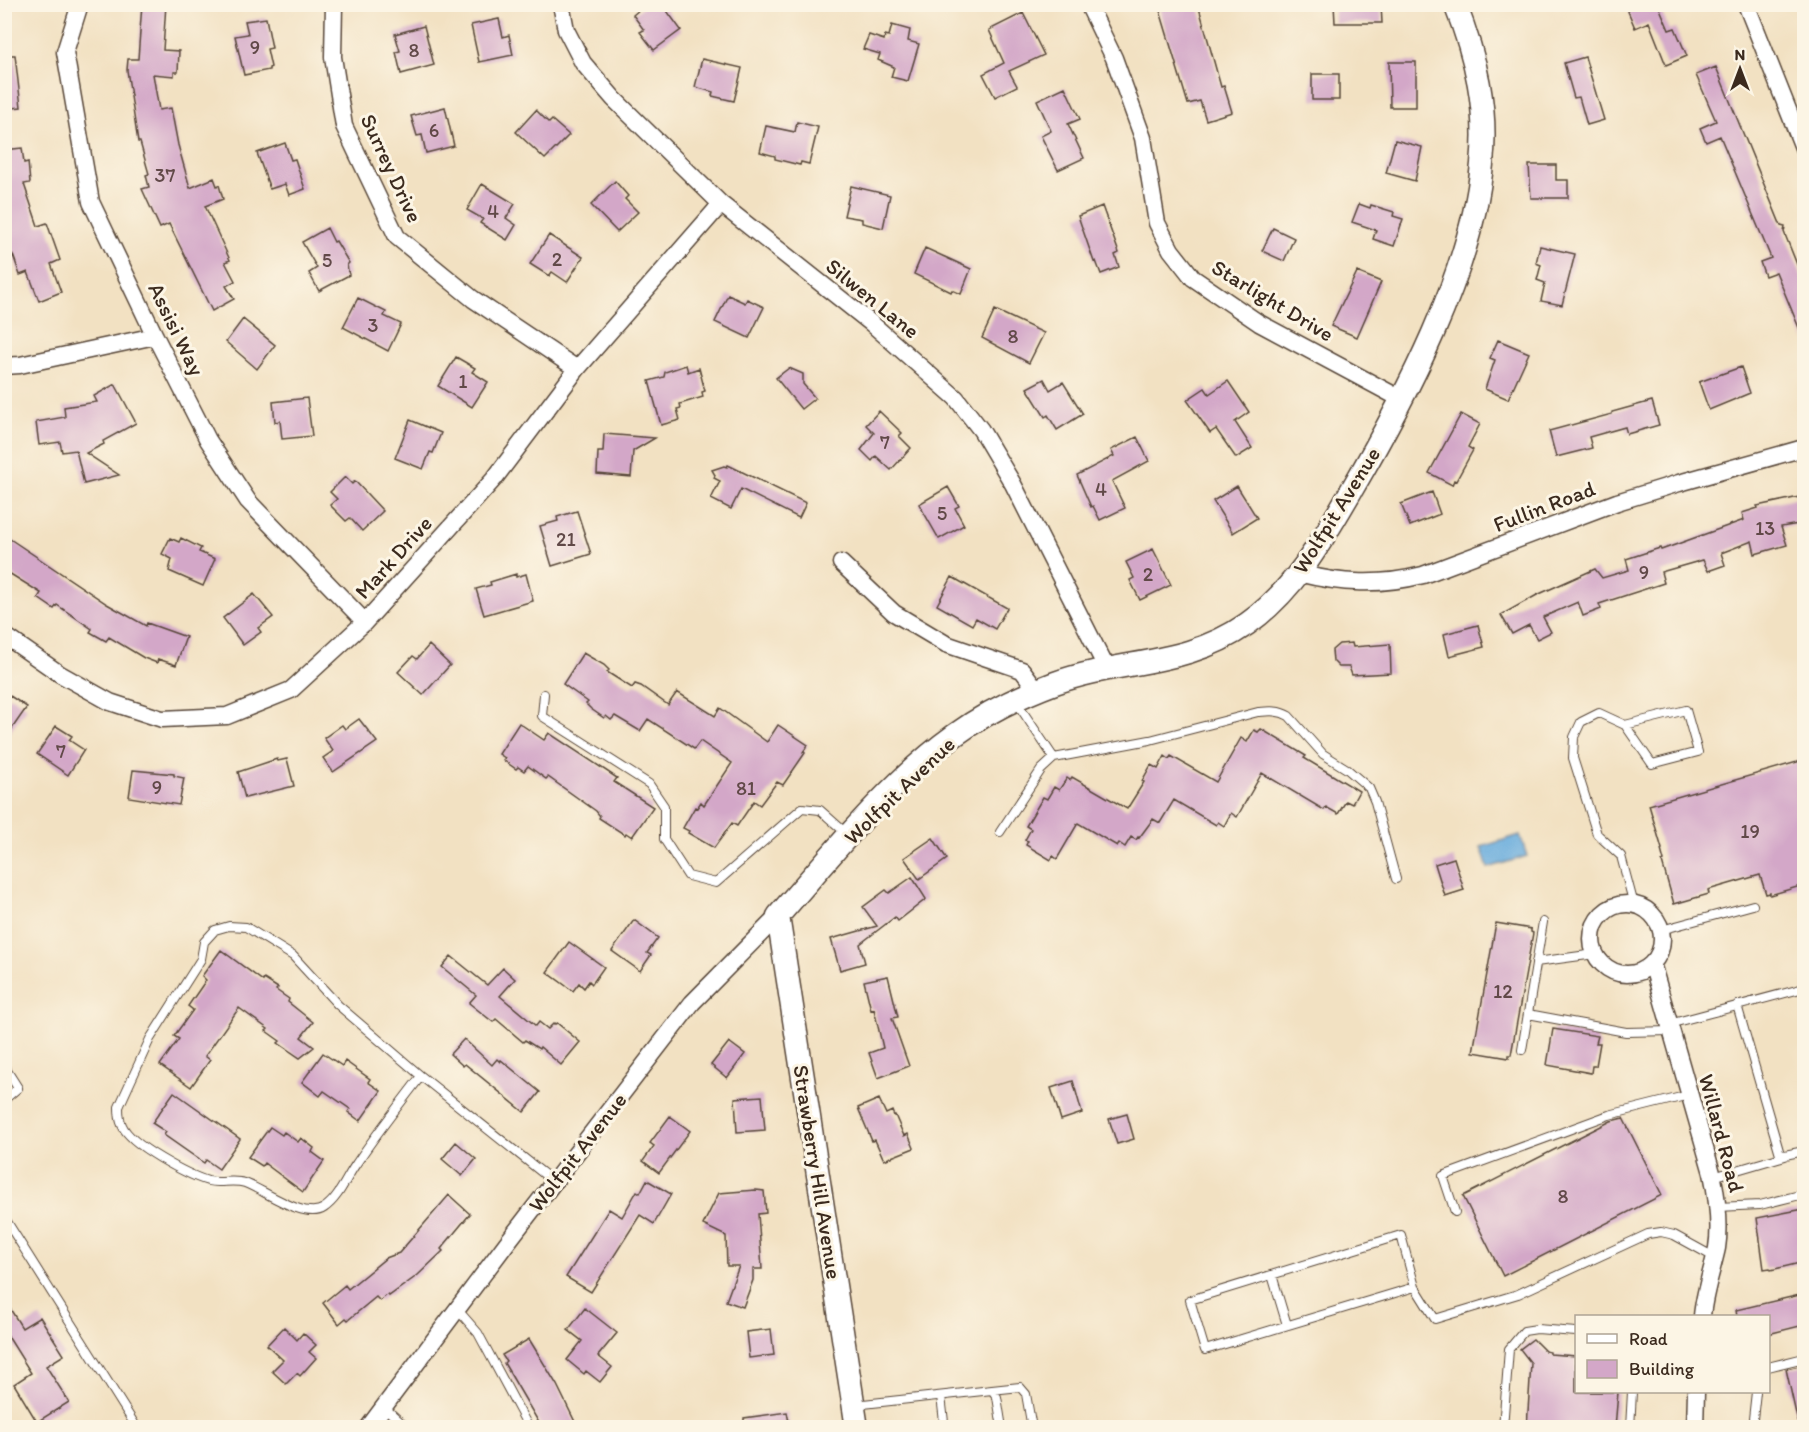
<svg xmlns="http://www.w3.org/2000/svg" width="1809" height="1432" font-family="Itim,sans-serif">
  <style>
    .water { fill: #67acdd; stroke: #516b7e; stroke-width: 1.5 }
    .building { fill: #d3a7c8 }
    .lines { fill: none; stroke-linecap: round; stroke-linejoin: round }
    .lane-casing { stroke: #564537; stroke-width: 10 }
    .street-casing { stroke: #564537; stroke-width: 19 }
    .secondary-casing { stroke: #564537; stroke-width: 25 }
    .lane { stroke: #fff; stroke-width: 8 }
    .street { stroke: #fff; stroke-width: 16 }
    .secondary { stroke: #fff; stroke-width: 22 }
    .labels { text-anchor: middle; stroke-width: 6; stroke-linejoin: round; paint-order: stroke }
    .number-label { font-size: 20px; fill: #614948 }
    .street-label { font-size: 22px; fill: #3b2a1e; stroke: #fcf5e5 }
  </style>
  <rect width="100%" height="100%" fill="#fcf5e5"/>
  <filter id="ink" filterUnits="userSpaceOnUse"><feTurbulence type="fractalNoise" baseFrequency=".0167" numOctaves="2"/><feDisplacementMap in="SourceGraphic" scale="12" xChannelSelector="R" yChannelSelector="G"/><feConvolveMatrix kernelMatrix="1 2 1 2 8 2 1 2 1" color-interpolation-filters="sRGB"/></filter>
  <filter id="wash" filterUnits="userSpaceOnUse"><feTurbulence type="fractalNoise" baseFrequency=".008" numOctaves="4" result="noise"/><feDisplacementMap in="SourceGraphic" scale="24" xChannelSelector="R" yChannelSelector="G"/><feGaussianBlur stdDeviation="1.35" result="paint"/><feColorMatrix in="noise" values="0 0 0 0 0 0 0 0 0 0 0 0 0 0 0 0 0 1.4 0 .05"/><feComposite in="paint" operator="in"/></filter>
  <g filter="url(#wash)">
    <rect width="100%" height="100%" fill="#f2e1c2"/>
    <path class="water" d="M1520 835 1527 856 1488 868 1481 847Z"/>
    <g id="blocks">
      <path class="building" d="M142 4H166L163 50 179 51 178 72H174V76L153 74 159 110 171 108 178 145 190 188 214 178 217 186 219 185 223 199 205 206 230 260 225 262 235 281 226 286 234 299 212 311 169 224 160 228 142 189 149 187 146 175 149 174 140 142H138L127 70 128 59H138Z
        M646 4H662L681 30 654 50 640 32 644 30 633 15Z
        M1158 4H1198L1221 87 1224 86 1232 112 1206 120 1200 101 1188 104Z
        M1334 4H1381L1382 23H1335Z
        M1625 4H1658L1669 30 1675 28 1687 56 1666 65 1649 22 1635 28Z
        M1023 13 1044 55 1009 71 1017 86 995 97 983 74 1004 63 989 30Z
        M266 18 272 48 267 49 271 67 269 68V70L244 75 235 36 248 34 245 21Z
        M499 19 503 37 509 35 513 55 479 62 471 25Z
        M892 25 910 30 908 41 919 44 908 81 891 77 894 67 878 60 880 54 863 49 869 35 884 40 885 35 889 36Z
        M424 26 434 65 401 74 396 52 400 51 395 34Z
        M4 55H15L21 107 4 109Z
        M1585 57 1604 120 1587 125 1579 97 1574 98 1564 63Z
        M702 59 742 68 734 101 712 96 713 92 695 87Z
        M1389 62H1416V107H1390Z
        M1716 67 1781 226 1785 227 1784 232 1804 282V340L1776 272 1765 276 1760 262 1771 258 1720 136 1706 142 1700 128 1716 121 1696 75Z
        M1312 74H1339V100H1312Z
        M1065 87 1080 119 1068 124 1084 158 1058 170 1041 136 1051 131 1037 100Z
        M445 107 454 146 426 153 422 135 417 136 411 116Z
        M536 110 549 123 552 120 569 135 545 159 516 132Z
        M797 122 818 127 809 164 801 162 800 165 775 159V156L760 152 766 126 795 132Z
        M1395 140 1422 147 1415 181 1386 173Z
        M285 143 291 160 295 159 305 189 289 195 285 184 270 189 257 153Z
        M22 148 24 163 28 162 30 183 24 184 38 226 47 223 60 260 51 264 61 292 39 301 28 272 20 275 13 255 4 273V150Z
        M1529 165H1556V180H1568V198H1531Z
        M615 181 628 196 625 199 638 212 617 232 591 205Z
        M482 184 515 204 506 218 516 225 507 240 480 223 483 219 467 210Z
        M851 186 890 195 883 228 862 223V219L844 216Z
        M1359 204 1370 208 1371 205 1394 212 1393 216 1403 219 1394 246 1373 239 1376 230 1352 222Z
        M1102 206 1119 253 1115 255 1119 267 1101 274 1096 261 1094 262 1078 216Z
        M327 228 334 242 336 241 349 263 347 265 349 275 319 291 309 273 317 268 302 242Z
        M1273 228 1294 238 1284 261 1262 251Z
        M549 235 583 257 567 282 552 272 549 276 530 264Z
        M1540 246 1575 254 1562 305 1541 301 1545 283 1537 280 1541 265 1536 263Z
        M925 248 971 269 961 294 952 290 951 292 914 274Z
        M1357 272 1381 282 1357 337 1331 326Z
        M728 295 745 303 747 299 764 307 749 338 715 322Z
        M358 298 386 312 384 316 401 324 388 351 343 327Z
        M995 310 1044 333 1029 363 982 338Z
        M243 319 275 345 257 369 226 342Z
        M1498 340 1529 353 1508 399 1485 389 1495 360 1490 358Z
        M456 357 475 368 472 372 488 382 472 407 438 386Z
        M686 365 688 372 699 368 705 391 702 392 703 397 680 404 681 408 677 409 680 420 661 425 649 381 664 377 665 372Z
        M1741 367 1750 393 1709 410 1699 382Z
        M789 368 803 374V384L815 398 801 409 776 378Z
        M1044 379 1050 390 1063 382 1083 414 1057 430 1048 415 1045 417 1027 388Z
        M1228 381 1249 412 1235 422 1252 448 1236 458 1216 429 1210 433 1187 400 1205 388 1209 394Z
        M115 384 136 423 103 441 104 444 86 453 119 475 84 484 76 450 62 452 60 442 39 445 36 422 65 417 64 407 97 402 94 396Z
        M307 398 312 436 282 439 280 421 275 422 273 402Z
        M1652 401 1659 425 1627 434 1625 427 1589 437 1592 448 1556 457 1549 431 1612 414V412Z
        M879 411 902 433 899 436 911 448 891 470 876 456 872 461 861 450 874 433 866 425Z
        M1461 414 1480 424 1468 447 1473 450 1456 481 1454 480 1452 485 1429 473Z
        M410 420 441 433 433 453 430 452 423 469 395 458Z
        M604 434 655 438 633 451 631 477 597 474 598 452H603Z
        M1137 437 1149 461 1112 481 1125 508 1100 520 1093 506 1091 507 1077 475 1114 456 1111 450Z
        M728 465 806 503 799 518 741 489 731 509 711 499 720 481 714 478 715 475 712 470 724 466 727 467Z
        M345 477 352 484 355 481 383 511 362 531 350 518 346 521 330 505 337 499 330 492Z
        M1237 486 1257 518 1233 533 1213 501Z
        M948 487 959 506 955 508 964 525 939 539 919 504Z
        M1432 492 1440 514 1410 526 1401 504Z
        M1804 496V523L1781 527 1787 545 1755 554 1752 541 1721 553 1725 565 1708 571 1703 560 1661 572 1664 583 1599 604 1601 609 1583 616 1578 602 1543 617 1551 632 1537 639 1529 625 1512 634 1501 615 1537 595 1595 569 1602 578 1629 570 1626 559 1660 548 1661 550 1744 520 1742 513 1758 508 1757 506Z
        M577 511 591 554 552 566 540 526 558 521 557 517Z
        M4 535 107 604 146 626 147 623 186 637 176 665 158 659 157 663 144 658 109 637 106 641 90 632 92 629 57 605 54 609 38 598 41 593 4 570Z
        M170 538 179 542 181 538 201 548 199 552 215 559 203 586 169 571 172 559 162 554Z
        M1153 549 1171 585 1140 600 1130 580 1134 578 1126 562Z
        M516 574V577L526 574 533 601 484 615 476 589 491 585 490 582Z
        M952 577 1007 608 995 629 976 618 972 625 937 605Z
        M254 594 273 617 258 628 261 632 243 645 223 618Z
        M1478 625 1484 647 1449 656 1444 634Z
        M1352 643 1353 647 1390 644 1391 673 1352 675 1349 667H1339L1333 661 1332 650 1339 644Z
        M429 645 450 665 423 695 398 672 413 656 417 659Z
        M583 653 604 665 609 670 607 672 632 688 635 684 641 686 668 705 677 692 715 716 720 708 767 742 778 725 808 745 803 752 805 753 783 785 777 782 760 805 754 801 737 826 732 823 714 848 688 833 689 831 683 828 695 807 697 808 701 802 704 805 732 763 700 741 694 749 648 719 640 731 615 716 611 720 606 716 604 718 591 709 586 704 588 702 563 684Z
        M10 696 27 707 4 740V704Z
        M359 719 377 742 333 772 323 758 333 751 324 738 342 725 345 729Z
        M519 723 544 740 549 733 617 778 614 782 653 807 632 837 626 833 625 835 599 818 600 816 596 811 548 777 546 779 528 766 524 771 518 767 516 769 503 760 505 758 499 754Z
        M56 726 72 736 69 740 84 750 68 775 37 754Z
        M1261 729 1306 756 1304 758 1359 791 1352 804 1346 801 1338 814 1326 807 1324 810 1262 773 1237 817 1231 813 1224 826 1218 822 1216 825 1174 800 1160 823 1153 819 1139 838 1138 837 1136 840 1131 837 1125 847 1119 843 1117 846 1078 823 1057 859 1053 856 1051 860 1026 845 1028 841 1025 840 1031 829 1026 826 1043 797 1047 799 1054 787 1059 790 1067 778 1070 780 1072 777 1127 809 1144 782 1142 781 1151 765 1158 769 1165 756 1169 759 1171 756 1216 782 1241 738 1247 742 1254 730 1258 732Z
        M277 759 278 761 287 759 294 786 245 798 238 772Z
        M1804 760V885L1770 895V893L1766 894 1760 875 1708 890 1709 894 1674 904 1662 862 1664 861 1661 850 1662 849 1649 805Z
        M133 770 174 774V776L184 778 179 805 129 797Z
        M933 838 947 859 919 879 904 858Z
        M1454 858 1464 890 1445 896 1435 864Z
        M912 877 926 899 898 921 895 917 860 944 865 963 840 970 831 939 877 926 863 907 886 890 889 893Z
        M634 920 658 938 647 953 651 955 640 971 612 951Z
        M1496 923 1531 929V932L1533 933 1511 1055H1509V1058L1473 1052Z
        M569 942 604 967 592 984 589 981 584 988 579 983 573 991 547 972Z
        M221 950 263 981 264 979 278 988 276 990 289 999 288 1002 313 1022 301 1037 314 1047 300 1058 278 1043 280 1041 266 1031 268 1029 239 1008 205 1056 210 1060 191 1087 160 1065 179 1039 174 1036 193 1010 188 1006 206 980 202 976Z
        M451 956 487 985 503 968 515 979 500 996 536 1026 539 1022 548 1029 554 1023 555 1024 557 1023 580 1042 561 1065 540 1047 539 1049 525 1040 523 1042 496 1019 493 1022 469 1003 476 995 442 967Z
        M888 976 898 1017 892 1018 909 1066 878 1078 869 1053 883 1048 874 1009 871 1010 864 981Z
        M1553 1029 1598 1036 1596 1043H1600L1596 1066H1592L1591 1073 1547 1065Z
        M464 1039 492 1065 497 1059 500 1062 501 1060 540 1092 524 1112 465 1064 463 1066 450 1054Z
        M729 1042 745 1054 727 1078 711 1065Z
        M323 1053 342 1066 345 1061 370 1079 368 1082 381 1091 360 1121 348 1112 350 1109 324 1091 320 1096 302 1082Z
        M1073 1081 1082 1113 1061 1120 1051 1088Z
        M174 1092 240 1139 219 1169 206 1160 204 1163 164 1135 166 1132 152 1123Z
        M762 1096 765 1130 737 1132 735 1098Z
        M879 1099 886 1114 892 1111 894 1116 895 1115 904 1136 908 1134 914 1148 884 1160 875 1140 872 1141 858 1108Z
        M1127 1114 1134 1139 1117 1144 1109 1119Z
        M670 1116 690 1131 659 1173 643 1161 654 1146 650 1143Z
        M1623 1118 1662 1195 1503 1276 1463 1196 1611 1121Z
        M270 1127 282 1135 284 1132 298 1142 301 1138 314 1148 312 1152 324 1161 303 1192 264 1163 262 1166 248 1157Z
        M456 1142 476 1159 462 1176 442 1159Z
        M647 1180 671 1194 654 1224 640 1215 591 1292 566 1277 609 1209 622 1217 637 1191 640 1193Z
        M756 1190 764 1191 766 1213 758 1214 762 1269H753V1280L743 1307 726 1301 739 1266H727L726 1236 703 1225 719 1193Z
        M449 1195 470 1214 441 1249 443 1251 418 1275 389 1296 388 1294 380 1301 376 1297 348 1320 346 1318 339 1324 323 1303 345 1285 348 1289 386 1258 399 1253Z
        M1804 1209V1262L1771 1270 1770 1268 1764 1269 1757 1218Z
        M1804 1294V1325L1768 1334V1317H1737L1736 1310Z
        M4 1299 22 1328 40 1317 64 1355 46 1366 69 1402 37 1422 14 1384 31 1373 4 1330Z
        M585 1308 617 1333 598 1356 612 1367 600 1382 586 1371 584 1374 567 1360 582 1341 568 1330Z
        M284 1327 297 1340 303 1333 316 1345 309 1352 316 1358 300 1376 297 1373 286 1384 272 1371 283 1360 267 1345Z
        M771 1329 774 1355 749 1358 746 1332Z
        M529 1339 557 1385 578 1428H542L504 1363 506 1361 502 1355Z
        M1533 1339 1545 1351 1550 1352V1354L1576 1356V1392H1618L1615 1428H1527L1531 1363 1520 1349Z
        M1804 1365V1422L1798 1423 1786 1369Z
        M787 1412 790 1428H744V1418Z"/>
    </g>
  </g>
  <g filter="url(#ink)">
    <use href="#blocks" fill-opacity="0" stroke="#564537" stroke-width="1.5"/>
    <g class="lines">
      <g class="lane-casing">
        <path id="lane" d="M544 694 542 716 649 784 664 806V839L688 876 716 883 802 808 820 810 847 834
          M1015 700 1054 758 1150 740 1258 712C1270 711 1279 710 1289 716L1323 754 1347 769 1369 788 1375 802 1396 879
          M1625 725 1652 764 1698 752 1686 710 1625 725 1599 713 1581 722 1574 737 1573 758 1597 834 1621 856 1634 905
          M1000 832 1041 770 1054 758
          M1661 930 1753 905
          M1536 962 1595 954
          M1737 1005 1780 1154 1785 1155 1804 1151
          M1528 1014 1626 1032 1672 1031
          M1669 1024 1804 988
          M1522 1050 1543 922
          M4 1066 18 1088 4 1100
          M421 1076C399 1105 376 1134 356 1164 346 1178 339 1198 324 1208 305 1221 264 1190 245 1183 233 1179 220 1184 208 1181 188 1175 130 1145 122 1125 119 1119 119 1113 119 1107L150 1039 201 959 204 942 215 930 229 926 246 927 293 956 338 1005 421 1076 554 1182
          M1713 1177 1785 1156
          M1718 1207 1760 1205 1804 1194
          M1455 1212 1443 1176 1609 1115 1689 1095
          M4 1217 137 1428
          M1272 1275 1287 1325
          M1415 1287 1205 1350 1190 1300 1401 1235 1415 1287 1435 1319 1518 1294 1648 1234 1661 1232 1674 1235 1714 1257
          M457 1309 478 1333 529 1428
          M1768 1367 1804 1358
          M992 1390 1020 1387 1026 1394 1032 1428
          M941 1396 944 1422 942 1428
          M854 1405 992 1390 997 1397 1002 1428
          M384 1407 407 1428
          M1503 1428 1509 1349 1524 1331 1537 1329 1576 1332
          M1630 1428 1632 1392
          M1752 1428 1756 1392"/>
      </g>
      <g class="street-casing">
        <path id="street" d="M80 4 65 52 91 202 155 336 208 440 248 501 365 622
          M334 4 333 57 344 126 397 237 473 299 577 369
          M561 4 566 30 583 63 614 99 721 204 871 323 956 398 981 430 1013 484 1107 669
          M1088 4 1114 58 1143 138 1157 223 1171 250 1193 278 1259 323 1401 399
          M1746 4 1804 150
          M4 366 20 365 155 336
          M841 563 894 613 946 644 1022 670 1037 690
          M1298 573C1341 584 1380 586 1423 575L1617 502 1679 483 1804 448
          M4 635 60 674 110 702 162 719 227 716 291 690 365 622 494 479 577 369 721 204
          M1592 939a35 35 0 1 1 70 0a35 35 0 1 1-70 0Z
          M1652 963 1712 1173C1717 1197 1721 1223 1717 1248 1712 1271 1704 1293 1702 1316
          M368 1428 506 1244 692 1003 778 916
          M1695 1428 1696 1392"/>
      </g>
      <g class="secondary-casing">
        <path id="secondary" d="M857 1428 778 916C832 855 889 782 955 735 985 713 1020 696 1055 683 1121 659 1186 667 1247 624 1294 591 1323 539 1351 491 1405 398 1472 272 1482 164 1488 108 1476 57 1455 4"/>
      </g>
      <use href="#lane" class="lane"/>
      <use href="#street" class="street"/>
      <use href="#secondary" class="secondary"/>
    </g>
  </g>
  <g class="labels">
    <g class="number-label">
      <text x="255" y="54">9</text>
      <text x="414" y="57">8</text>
      <text x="434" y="137">6</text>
      <text x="165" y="182">37</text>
      <text x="493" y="218">4</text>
      <text x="557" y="266">2</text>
      <text x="327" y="267">5</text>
      <text x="373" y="332">3</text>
      <text x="1013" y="343">8</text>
      <text x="463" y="388">1</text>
      <text x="885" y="449">7</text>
      <text x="1101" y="496">4</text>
      <text x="942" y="520">5</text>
      <text x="1765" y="535">13</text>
      <text x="566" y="546">21</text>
      <text x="1644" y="579">9</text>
      <text x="1148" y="581">2</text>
      <text x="61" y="758">7</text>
      <text x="157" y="794">9</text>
      <text x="746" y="795">81</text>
      <text x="1750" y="838">19</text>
      <text x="1503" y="998">12</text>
      <text x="1563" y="1203">8</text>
    </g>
    <g class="street-label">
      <text transform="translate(392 168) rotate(65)" y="8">Surrey Drive</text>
      <text transform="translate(873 298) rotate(39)" y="8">Silwen Lane</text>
      <text transform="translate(1273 300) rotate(31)" y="8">Starlight Drive</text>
      <text transform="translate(177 329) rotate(64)" y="8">Assisi Way</text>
      <text transform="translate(1544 506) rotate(-21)" y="8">Fullin Road</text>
      <text transform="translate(1336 510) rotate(-58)" y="8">Wolfpit Avenue</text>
      <text transform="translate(393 557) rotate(-48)" y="8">Mark Drive</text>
      <text transform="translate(899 790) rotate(-44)" y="8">Wolfpit Avenue</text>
      <text transform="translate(1722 1133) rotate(75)" y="8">Willard Road</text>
      <text transform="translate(577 1152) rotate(-52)" y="8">Wolfpit Avenue</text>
      <text transform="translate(818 1172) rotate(81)" y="8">Strawberry Hill Avenue</text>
    </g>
  </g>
  <rect width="1809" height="1432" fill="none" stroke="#fcf5e5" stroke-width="24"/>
  <rect x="1575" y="1315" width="195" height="78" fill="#fcf5e5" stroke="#afa495" stroke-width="1.5"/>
  <rect x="1587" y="1334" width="30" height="9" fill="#ffffff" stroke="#afa495" stroke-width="1.5"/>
  <text x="1629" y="1345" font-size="18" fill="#3b2a1e">Road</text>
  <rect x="1587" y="1360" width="30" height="18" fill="#d3a7c8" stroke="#afa495" stroke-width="1.5"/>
  <text x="1629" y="1375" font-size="18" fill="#3b2a1e">Building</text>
  <g transform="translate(1740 69)" stroke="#fcf5e5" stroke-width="4.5" paint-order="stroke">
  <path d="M0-4.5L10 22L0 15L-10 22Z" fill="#3b2a1e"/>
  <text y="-9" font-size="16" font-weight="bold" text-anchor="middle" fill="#3b2a1e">N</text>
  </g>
</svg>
